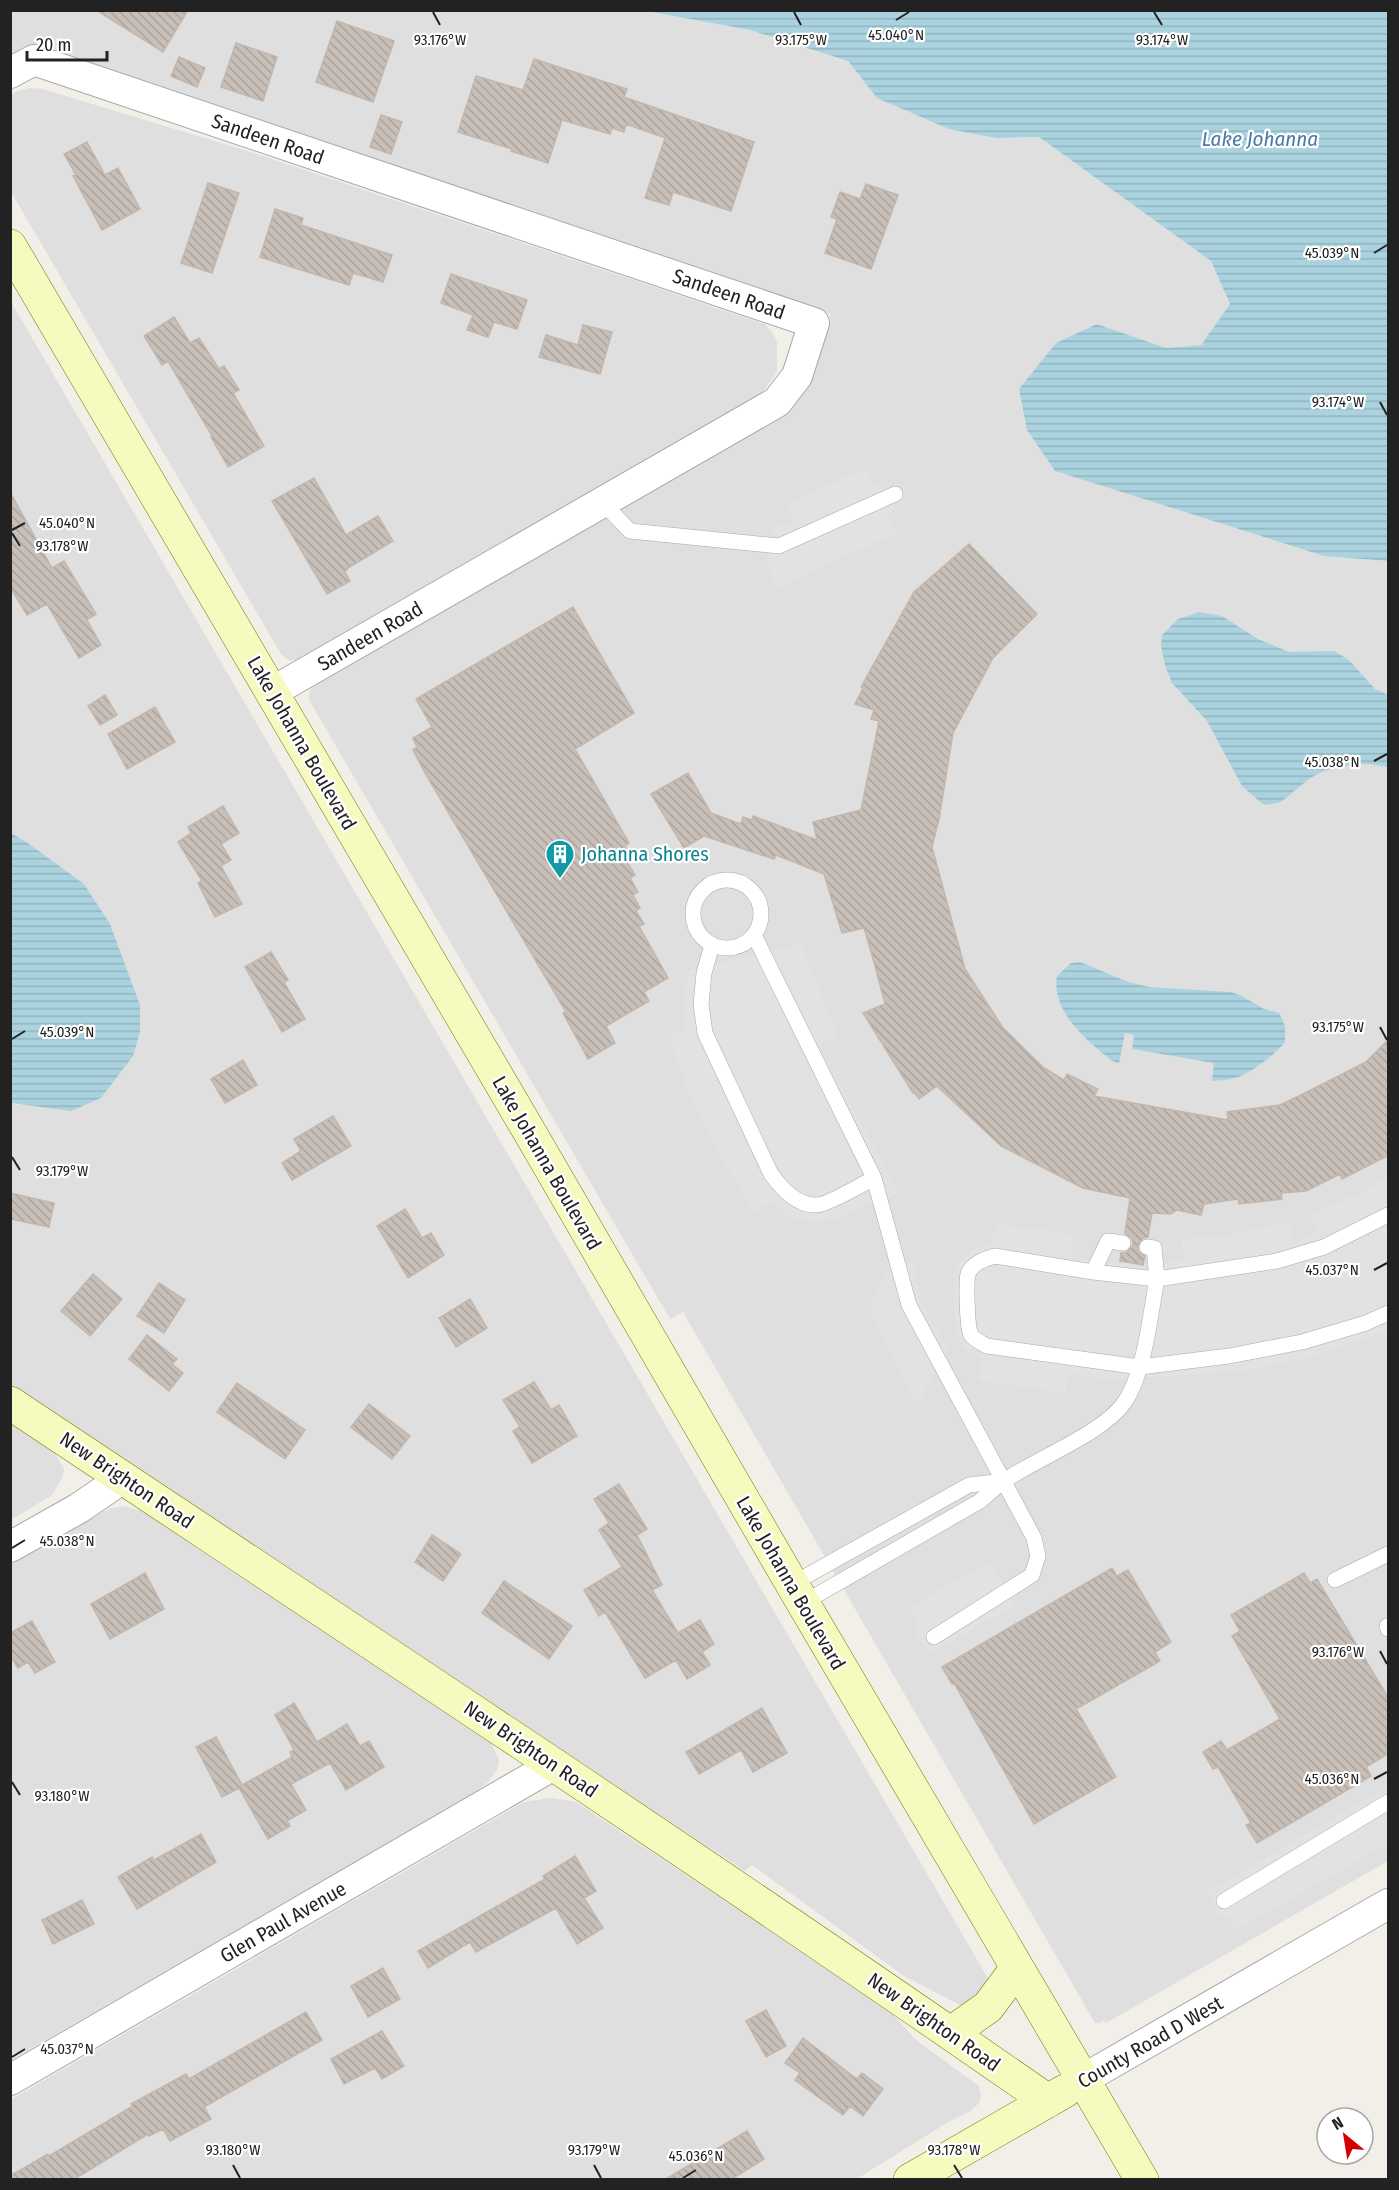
<svg xmlns="http://www.w3.org/2000/svg" width="1399" height="2190" font-family="'Fira Sans Condensed',sans-serif">
  <style>
    .residential { fill: #e0dfdf }
    .parking { fill: #e2e2e2 }
    .water { fill: url(#water-rules) }
    .building { fill: url(#building-back-hatch); stroke: #c4b6ab; stroke-width: 1.5 }
    .lines { fill: none; stroke-linecap: round; stroke-linejoin: round }
    .lane-casing { stroke: #a9a9a9; stroke-width: 16 }
    .street-casing { stroke: #a9a9a9; stroke-width: 32 }
    .secondary-casing { stroke: #707d05; stroke-width: 34 }
    .lane { stroke: #fff; stroke-width: 15 }
    .street { stroke: #fff; stroke-width: 30 }
    .secondary { stroke: #f7fabf; stroke-width: 33 }
    .ticks { fill: none; stroke: #222; stroke-width: 2 }
    .labels { text-anchor: middle; stroke-width: 4.5; stroke-linejoin: round; paint-order: stroke }
    .street-label { font-size: 20px; fill: #222; stroke: #fff }
    .culture-label { font-size: 20px; fill: #0d838f; stroke: #fff; text-anchor: start }
    .water-label { font-size: 21px; font-style: italic; fill: #4a7aab; stroke: #fff }
    .ticks-label { font-size: 15px; text-anchor: middle; fill: #222; stroke: #fff; stroke-width: 4.5; stroke-linejoin: round; paint-order: stroke }
  </style>
  <defs>
    <pattern id="water-rules" width="6" height="5" patternUnits="userSpaceOnUse" patternTransform="scale(1.5)"><rect width="6" height="5" fill="#aad3df"/><path d="M0 2.5h6" fill="none" stroke="#92b5bf"/></pattern>
    <pattern id="building-back-hatch" width="6" height="6" patternUnits="userSpaceOnUse" patternTransform="scale(1.5)"><rect width="6" height="6" fill="#c7bfb8"/><path d="M-1 5l2 2M0 0l6 6M5-1l2 2" fill="none" stroke="#aba49e"/></pattern>
  </defs>
  <rect width="100%" height="100%" fill="#f2efe9"/>
  <path class="residential" d="M11 11H646L750 30 848 61 877 98 996 138 1039 137 1211 261 1230 304 1201 345 1166 348 1097 324 1055 471 1324 556 1388 561V1861L1106 2023 1104 2020 1100 2023H1095L683 1312 670 1319 309 700 310 690 319 682 818 359 831 314 37 44 11 58Z
    M30 88 43 89 254 153 765 324 773 334 777 342V372L762 393 301 659 290 661 281 654 11 192 10 95 18 91Z
    M10 300 989 1980 990 1987 962 2006 904 1976 752 1865 745 1871 11 1385V1103L20 1105 84 884 28 843 11 833Z
    M10 1423 54 1452 64 1469 63 1476 52 1495 11 1520Z
    M124 1506 145 1512 491 1743 499 1760 497 1770 488 1782 474 1793 11 2060 10 1565 103 1512 112 1508Z
    M551 1798 576 1802 889 2010 916 2040 979 2086 981 2097 978 2104 971 2111 950 2121 855 2180 11 2179 10 2100 524 1802Z"/>
  <path class="parking" d="M866 468 874 485 882 484 894 510 888 514 896 533 777 588 767 566 772 524 791 525 794 522 787 504Z
    M801 944 838 1037 822 1043 819 1048 889 1173 898 1194 836 1218 814 1223 787 1215 772 1202 753 1212 698 1115 668 1037 683 1029 684 1026 685 992 688 971Z
    M1388 1177V1331L1381 1334 1305 1359 1236 1372 1109 1380 1072 1373 1068 1376 1065 1393 979 1380 982 1360 965 1348 957 1337 955 1327 954 1277 957 1268 960 1260 972 1250 992 1241 996 1223 1073 1235 1071 1253 1075 1257 1146 1268 1181 1260 1183 1258 1182 1239 1228 1235 1289 1222 1292 1236 1297 1241 1314 1236 1316 1230 1311 1214 1360 1193Z
    M912 1261 921 1302 948 1351 917 1404 879 1333 870 1307 886 1272Z
    M989 1561 1016 1606 928 1654 914 1630 918 1626 909 1608Z
    M1388 1786V1844L1235 1931 1227 1916H1220L1207 1892Z"/>
  <path class="water" d="M646 11H1388V561L1324 556 1055 471 1027 430 1019 389 1056 343 1097 324 1166 348 1201 345 1230 304 1211 261 1039 137 996 138 949 129 877 98 848 61 750 30Z
    M1199 612 1222 616 1258 639 1289 652 1334 651 1349 660 1375 689 1388 695V767L1368 764 1342 766 1324 771 1310 778 1281 802 1266 805 1260 802 1242 786 1207 721 1172 683 1165 665 1161 646 1162 635 1178 619Z
    M11 833 28 843 84 884 110 924 140 1005V1032L133 1056 101 1098 71 1111 11 1103Z
    M1080 962 1128 982 1149 987 1231 992 1242 996 1264 1009 1279 1013 1285 1026V1042C1276 1054 1250 1074 1235 1078 1228 1080 1219 1080 1212 1081L1214 1063 1132 1049 1134 1035 1125 1033 1119 1063 1112 1061C1087 1040 1051 1012 1057 976L1071 963Z"/>
  <path class="building" d="M96 10H188L163 52Z
    M337 21 394 41 373 102 316 82Z
    M236 43 277 57 263 101 221 87Z
    M179 57 205 68 197 87 171 76Z
    M534 59 627 89 624 97 754 142 731 211 673 192 669 205 645 198 665 138 626 124 624 132 612 128 610 134 562 120 548 163 511 151 512 149 458 132 476 76 523 90Z
    M381 115 402 122 391 154 370 147Z
    M87 142 105 175 118 168 140 209 102 230 73 176 76 175 64 154Z
    M208 183 239 193 212 273 181 263Z
    M866 184 898 195 871 269 825 253 837 219 831 217 840 192 860 199Z
    M275 209 303 218 301 225 392 255 383 282 353 273 349 285 260 257Z
    M451 274 527 300 517 329 494 322 488 337 467 330 473 315 441 303Z
    M174 317 190 343 199 338 219 369 224 366 239 390 233 393 264 446 228 467 211 437 212 436 168 361 162 365 144 336Z
    M583 325 612 332 600 374 539 357 546 335 578 345Z
    M314 478 346 535 378 516 393 541 348 568 345 572 350 581 327 594 272 501Z
    M10 492 52 568 64 561 96 614 87 620 101 645 79 658 47 604 27 615 10 587Z
    M969 544 1037 614 993 658 953 733 939 819 932 847 965 969 1003 1028 1044 1068 1064 1080 1067 1074 1098 1089 1094 1096 1228 1120 1227 1112 1280 1105 1309 1091 1366 1062 1389 1039V1155L1342 1179 1340 1174 1306 1191 1281 1193 1282 1199 1239 1204 1238 1199 1204 1204 1201 1215 1177 1210 1171 1214 1152 1213 1148 1237 1143 1238 1138 1245V1251L1145 1256 1143 1265 1120 1261 1121 1253 1127 1252 1133 1245 1132 1239 1125 1233 1130 1198 1083 1188 1001 1146 937 1086 919 1099 914 1092 913 1093 863 1013 885 1004 874 962 864 928 842 933 824 874 776 855 774 859 704 836 684 848 651 794 688 773 711 813 741 824 743 817 752 820 753 816 817 840 813 822 861 810 879 721 871 719 874 710 855 704 863 688 861 687 914 592Z
    M573 607 634 713 575 749 629 843 625 846 632 859 627 862 635 875 630 878 638 892 633 895 640 908 636 911 644 924 639 926 668 978 644 992 649 1001 606 1026 615 1043 588 1059 563 1013 566 1012 425 773 413 750 417 747 413 738 432 727 416 699Z
    M105 695 117 715 100 725 88 706Z
    M155 707 175 742 127 769 108 734Z
    M223 806 239 833 221 844 231 860 221 866 242 904 215 917 198 883 202 881 178 842 191 833 188 827Z
    M271 952 288 980 284 982 305 1019 282 1032 245 967Z
    M243 1060 257 1085 225 1103 211 1079Z
    M333 1116 351 1146 292 1180 282 1163 301 1151 294 1139Z
    M10 1193 54 1203 49 1227 10 1219Z
    M405 1209 422 1238 431 1233 444 1255 408 1278 377 1226Z
    M93 1274 122 1299 90 1336 61 1311Z
    M159 1283 185 1300 164 1333 137 1316Z
    M470 1299 487 1328 456 1347 439 1318Z
    M147 1335 177 1359 172 1364 183 1373 169 1391 129 1359Z
    M534 1382 551 1410 559 1405 577 1436 532 1463 513 1431 520 1427 503 1400Z
    M237 1383 305 1430 285 1459 217 1412Z
    M369 1404 410 1436 392 1459 351 1427Z
    M619 1484 647 1529 637 1535 662 1585 652 1590 678 1633 700 1620 714 1644 702 1652 710 1665 687 1679 676 1660 645 1678 605 1612 599 1616 584 1590 622 1567 599 1530 609 1523 594 1499Z
    M432 1535 461 1554 443 1581 415 1562Z
    M1112 1568 1117 1576 1128 1570 1171 1642 1155 1652 1160 1661 1076 1709 1116 1777 1034 1824 954 1683 952 1684 942 1667Z
    M145 1573 164 1609 110 1639 91 1604Z
    M1304 1573 1310 1583 1317 1579 1389 1699V1753L1366 1767 1371 1776 1257 1843 1246 1825 1251 1823 1218 1767 1213 1769 1203 1752 1221 1741 1227 1750 1280 1719 1232 1636 1240 1631 1231 1615Z
    M504 1581 572 1626 549 1659 482 1613Z
    M32 1621 55 1662 35 1673 28 1662 18 1668 10 1655V1633Z
    M294 1703 317 1742 347 1724 360 1746 369 1741 384 1767 346 1790 330 1763 291 1784 306 1810 287 1821 290 1826 268 1839 239 1788 222 1797 196 1747 216 1737 242 1785 292 1757 290 1752 294 1750 275 1715Z
    M762 1708 787 1753 753 1772 741 1750 699 1774 686 1752Z
    M201 1834 216 1862 137 1909 118 1877 152 1857 154 1860Z
    M575 1856 596 1891 584 1898 603 1928 577 1944 556 1908 476 1952 470 1942 428 1968 418 1951 545 1879 543 1876Z
    M82 1900 94 1924 53 1944 42 1920Z
    M383 1968 400 1999 368 2017 351 1986Z
    M766 2010 786 2046 766 2057 746 2021Z
    M306 2012 322 2040 204 2107 211 2119 170 2141 163 2129 149 2136 148 2134 73 2180H10V2176L48 2154 49 2156 133 2106 131 2104 186 2074 189 2079Z
    M382 2031 404 2066 382 2079 375 2068 344 2084 331 2059Z
    M803 2038 857 2079 862 2073 883 2089 863 2116 850 2106 843 2115 795 2080 800 2073 785 2063Z
    M747 2131 764 2159 730 2180H664Z"/>
  <g class="lines">
    <g class="lane-casing">
      <path id="lane" d="M603 503 630 531 779 546 895 494
        M693 914a34 34 0 1 1 68 0a34 34 0 1 1-68 0Z
        M754 935 874 1178 909 1305 1034 1538 1038 1556 1032 1575 934 1637
        M712 945 704 973 701 1004 705 1033 771 1174C782 1189 797 1206 817 1205 827 1205 863 1184 874 1178
        M1147 1247 1154 1248 1157 1279 1277 1261 1324 1247 1388 1215
        M1093 1272 1108 1241 1123 1243
        M1335 1580 1388 1554
        M792 1584 969 1485 1004 1481
        M803 1603 980 1501C988 1494 996 1487 1004 1481 1037 1458 1102 1434 1124 1403 1145 1373 1150 1315 1157 1279L1093 1272 995 1256C985 1259 972 1263 968 1274 966 1282 967 1328 971 1335 975 1340 981 1343 987 1346L1140 1367 1229 1356 1302 1342 1366 1323 1388 1313
        M1387 1626 1388 1629
        M1224 1901 1388 1802"/>
    </g>
    <g class="street-casing">
      <path id="street" d="M10 73 34 60 814 323 797 376 777 402 272 692
        M10 1547 79 1508 123 1478
        M10 2080 555 1764
        M1082 2080 1388 1904"/>
    </g>
    <g class="secondary-casing">
      <path id="secondary" d="M10 246 529 1131 803 1603 1142 2180
        M10 1403C357 1634 706 1863 1048 2101
        M951 2033 988 2007 1017 1968
        M910 2180 1065 2091"/>
    </g>
    <use href="#lane" class="lane"/>
    <use href="#street" class="street"/>
    <use href="#secondary" class="secondary"/>
  </g>
  <path class="ticks" d="M433 12 440 25M794 12 801 25M1154 12 1162 25M896 20 909 12M1374 253 1387 245M1380 402 1387 415M12 530 25 523M12 533 20 546M1374 761 1387 754M1380 1027 1387 1040M12 1039 25 1031M12 1157 20 1170M1374 1270 1387 1263M12 1548 25 1540M1380 1651 1387 1664M1374 1779 1387 1772M12 1782 20 1795M12 2057 25 2049M233 2165 240 2178M594 2165 601 2178M954 2165 962 2178M683 2178 696 2170"/>
  <defs>
    <g id="building-pin" transform="scale(1.5)"><path d="M0 17L-7.5 6A9.5 9.5 0 1 1 7.5 6Z" fill="#0f9aa8" stroke="#fff"/><path d="M-4-6H4V6H1V3H-1V6H-4ZM-2.5-4.3h1.7v1.8h-1.7ZM.8-4.3h1.7v1.8H.8ZM-2.5-1h1.7V.8h-1.7ZM.8-1h1.7V.8H.8Z" fill="#fff"/></g>
  </defs>
  <g fill-rule="evenodd">
    <use href="#building-pin" x="560" y="854"/>
  </g>
  <g class="labels">
    <g class="street-label">
      <text transform="translate(268 139) rotate(19)" y="7">Sandeen Road</text>
      <text transform="translate(729 294) rotate(19)" y="7">Sandeen Road</text>
      <text transform="translate(370 636) rotate(-30)" y="7">Sandeen Road</text>
      <text transform="translate(302 743) rotate(60)" y="7">Lake Johanna Boulevard</text>
      <text transform="translate(547 1163) rotate(60)" y="7">Lake Johanna Boulevard</text>
      <text transform="translate(127 1480) rotate(34)" y="7">New Brighton Road</text>
      <text transform="translate(791 1583) rotate(60)" y="7">Lake Johanna Boulevard</text>
      <text transform="translate(531 1749) rotate(34)" y="7">New Brighton Road</text>
      <text transform="translate(283 1922) rotate(-30)" y="7">Glen Paul Avenue</text>
      <text transform="translate(934 2022) rotate(35)" y="7">New Brighton Road</text>
      <text transform="translate(1150 2042) rotate(-30)" y="7">County Road D West</text>
    </g>
    <g class="culture-label">
      <text x="581" y="861">Johanna Shores</text>
    </g>
    <g class="water-label">
      <text x="1260" y="146">Lake Johanna</text>
    </g>
  </g>
  <g class="ticks-label">
    <text x="896" y="40">45.040°N</text>
    <text x="440" y="45">93.176°W</text>
    <text x="801" y="45">93.175°W</text>
    <text x="1162" y="45">93.174°W</text>
    <text x="1332" y="258">45.039°N</text>
    <text x="1338" y="407">93.174°W</text>
    <text x="67" y="528">45.040°N</text>
    <text x="62" y="551">93.178°W</text>
    <text x="1332" y="767">45.038°N</text>
    <text x="1338" y="1032">93.175°W</text>
    <text x="67" y="1037">45.039°N</text>
    <text x="62" y="1176">93.179°W</text>
    <text x="1332" y="1275">45.037°N</text>
    <text x="67" y="1546">45.038°N</text>
    <text x="1338" y="1657">93.176°W</text>
    <text x="1332" y="1784">45.036°N</text>
    <text x="62" y="1801">93.180°W</text>
    <text x="67" y="2054">45.037°N</text>
    <text x="233" y="2155">93.180°W</text>
    <text x="594" y="2155">93.179°W</text>
    <text x="954" y="2155">93.178°W</text>
    <text x="696" y="2161">45.036°N</text>
  </g>
  <rect width="1399" height="2190" fill="none" stroke="#222222" stroke-width="24"/>
  <g transform="translate(1345 2136) rotate(330)"><circle r="28" fill="#ffffff" stroke="#a7a7a7" stroke-width="1.5"/>
  <path d="M0-4.5L10 22L0 15L-10 22Z" fill="#d40000"/>
  <text y="-9" font-size="16" font-weight="bold" text-anchor="middle" fill="#222222">N</text>
  </g>
  <path d="M27 51v9h80v-9" fill="none" stroke="#222222" stroke-width="3"/>
  <text x="36" y="51" font-size="18" fill="#222222" stroke="#ffffff" stroke-width="4.5" paint-order="stroke">20 m</text>
</svg>
